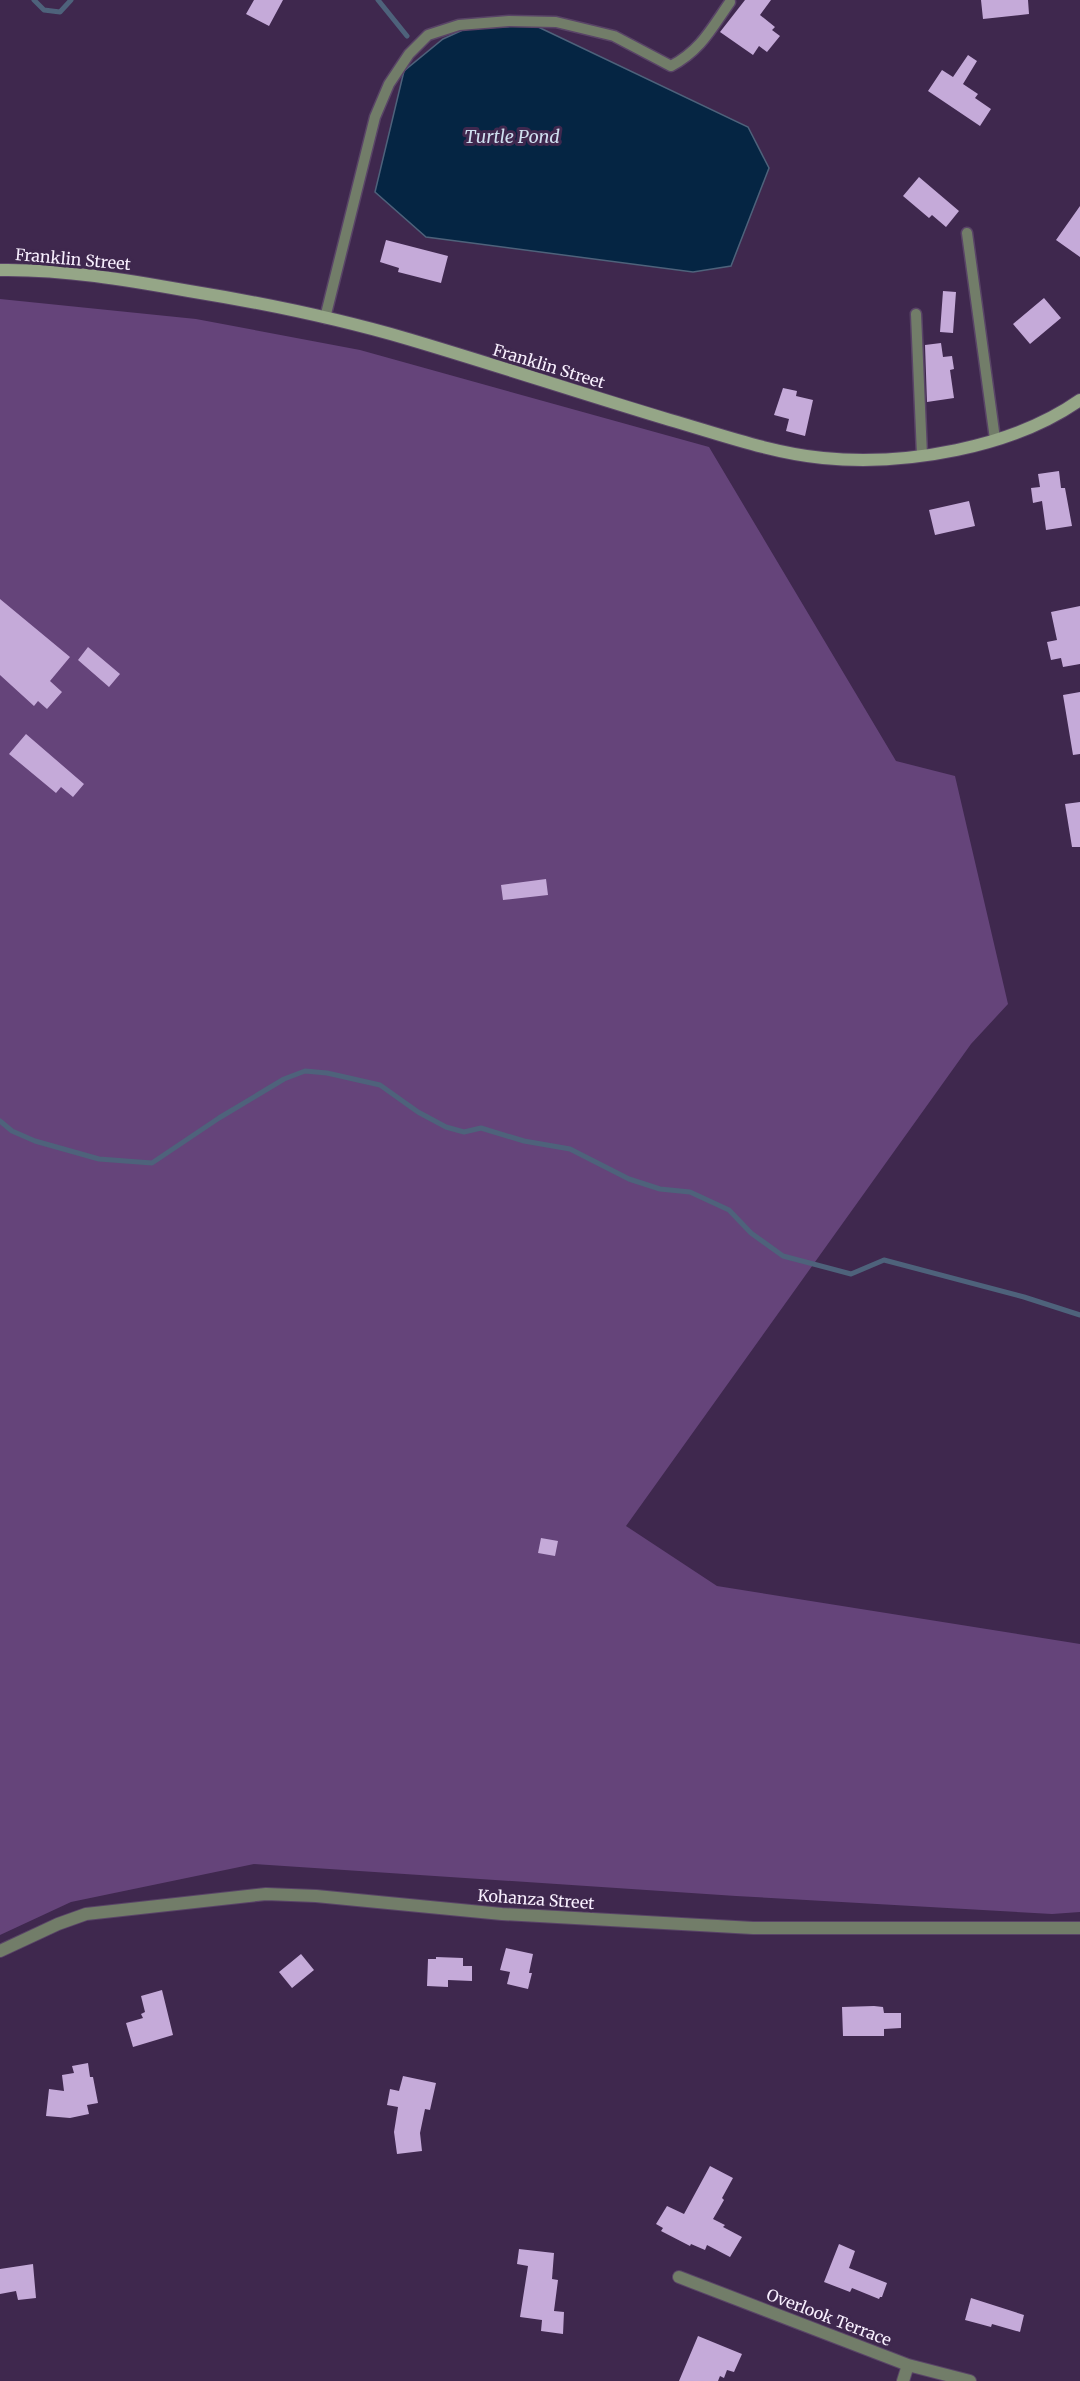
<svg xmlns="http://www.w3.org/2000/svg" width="1080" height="2381" font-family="Merriweather,serif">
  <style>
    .green { fill: #65447a }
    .water { fill: #052543; stroke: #4e627b; stroke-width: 1.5 }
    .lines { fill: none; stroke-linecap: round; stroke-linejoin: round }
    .stream { stroke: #4e627b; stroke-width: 5 }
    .building { fill: #c5aad9 }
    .service-casing { stroke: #594467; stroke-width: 13 }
    .minor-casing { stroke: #594467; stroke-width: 14 }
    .secondary-casing { stroke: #594467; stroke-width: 14 }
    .service { stroke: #727d69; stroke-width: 10 }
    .minor { stroke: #727d69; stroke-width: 12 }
    .secondary { stroke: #95a687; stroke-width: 12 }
    .labels { text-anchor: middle; stroke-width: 6; stroke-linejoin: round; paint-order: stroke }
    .street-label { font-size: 16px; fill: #f8effe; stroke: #3f284e }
    .water-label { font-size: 18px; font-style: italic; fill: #cedeee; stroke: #3f284e }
  </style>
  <rect width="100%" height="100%" fill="#3f284e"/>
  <path class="green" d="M0 299 196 319 360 350 709 447 896 761 955 776 1008 1004 971 1044 626 1526 717 1586 1080 1644V1912L1052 1914 736 1896 254 1864 71 1902 0 1935Z"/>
  <path class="water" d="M534 25 748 127 769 168 731 266 693 272 426 237 375 192 404 71 443 39 465 29Z"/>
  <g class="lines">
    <path class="stream" d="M34 0 44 10 60 12 71 0
      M378 0 407 36
      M0 1121 12 1131 35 1141 99 1159 152 1163 219 1118 284 1079 305 1071 327 1073 380 1085 418 1112 446 1127 464 1132 481 1128 524 1141 570 1149 629 1179 660 1189 690 1192 729 1210 751 1233 783 1256 851 1274 884 1260 1024 1297 1080 1315"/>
  </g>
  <path class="building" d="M254 0H283L269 26 246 14Z
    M745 0H771L760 15 775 27 772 30 780 36 767 52 759 46 753 55 720 32Z
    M981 0H1028L1029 14 983 19Z
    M968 55 977 61 963 84 978 94 975 98 991 109 980 126 928 91 942 70 953 77Z
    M919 177 959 211 946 227 932 215 929 218 903 196Z
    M1080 206V257L1056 240Z
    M386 240 448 256 441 283 398 272 399 268 380 262Z
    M943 291 956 292 953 333 940 332Z
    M1044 298 1061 318 1030 344 1013 324Z
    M941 343 943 357 952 356 954 369 950 370 954 398 927 402 925 345Z
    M783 388 797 391 796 396 813 400 805 436 786 431 789 419 774 415Z
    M1059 471 1061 488H1065L1072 526 1046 530 1042 501 1033 503 1031 488 1040 487 1038 474Z
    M969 501 975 526 935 535 929 510Z
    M0 599 70 657 50 681 62 692 47 709 38 701 34 706 0 675Z
    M1080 606V664L1063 667 1061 658 1051 660 1047 642 1057 640 1051 612Z
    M88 647 120 674 109 687 78 660Z
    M1080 692V754L1073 755 1063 695Z
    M26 734 84 784 73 797 61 787 56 793 9 754Z
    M1080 802V847H1072L1065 804Z
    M546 879 548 895 503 900 501 885Z
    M541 1538 558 1541 555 1556 538 1553Z
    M506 1948 533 1954 529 1973H532L528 1989 507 1984 510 1972 500 1970Z
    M301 1954 314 1970 292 1988 279 1972Z
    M436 1957 463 1958V1966H472V1981L448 1980V1987L427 1986 428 1959H436Z
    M162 1990 173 2035 133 2047 126 2023 143 2018 141 2014 145 2012 141 1996Z
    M874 2006 883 2007 884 2013H901V2028L884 2029V2036H843L842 2007Z
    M88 2063 90 2077H93L98 2103 87 2105 89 2114 70 2118 46 2116 49 2089 64 2091 62 2075 74 2073 72 2066Z
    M403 2076 436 2083 430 2110 425 2109 420 2133 422 2151 397 2154 394 2132 398 2107 387 2105 390 2089 399 2091Z
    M710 2166 733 2178 722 2198 724 2200 713 2219 725 2225 723 2227 742 2237 730 2257 707 2245 705 2250 691 2244 690 2246 661 2231 663 2228 656 2224 667 2206 684 2214Z
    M839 2244 855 2251 849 2268 887 2283 882 2297H880L879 2299 852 2288 850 2292 824 2282Z
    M519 2249 554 2253 552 2279 558 2280 554 2311 564 2312 563 2334 541 2331 542 2320 520 2317 528 2266 517 2264Z
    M33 2264 36 2298 18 2300 16 2291 0 2294V2269Z
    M971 2298 1024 2315 1020 2332 992 2324 991 2327 965 2320Z
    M698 2336 742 2354 734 2372 727 2370 724 2378 720 2376 718 2381H679Z"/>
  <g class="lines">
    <g class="service-casing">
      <path id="service" d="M967 233 995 439
        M916 314 922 455
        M325 318 375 117 389 84 409 54 428 35 459 25 509 21 556 22 614 36 671 66C701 50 711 29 730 2"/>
    </g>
    <g class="minor-casing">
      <path id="minor" d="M0 1951 58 1924 86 1914 266 1894 316 1896 502 1914 753 1928H1080
        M679 2277 908 2365 970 2381
        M903 2381 908 2365"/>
    </g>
    <g class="secondary-casing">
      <path id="secondary" d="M0 270C64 269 127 280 189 291 263 303 336 318 408 339 496 365 583 394 670 420 719 434 771 453 823 458 905 466 1012 448 1080 400"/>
    </g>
    <use href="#service" class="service"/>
    <use href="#minor" class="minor"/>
    <use href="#secondary" class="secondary"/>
  </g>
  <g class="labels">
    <g class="street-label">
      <text transform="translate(73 259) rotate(5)" y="6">Franklin Street</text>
      <text transform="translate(549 366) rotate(17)" y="6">Franklin Street</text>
      <text transform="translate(536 1899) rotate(4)" y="6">Kohanza Street</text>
      <text transform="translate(829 2317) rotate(21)" y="6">Overlook Terrace</text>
    </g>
    <g class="water-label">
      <text x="512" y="143">Turtle Pond</text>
    </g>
  </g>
</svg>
